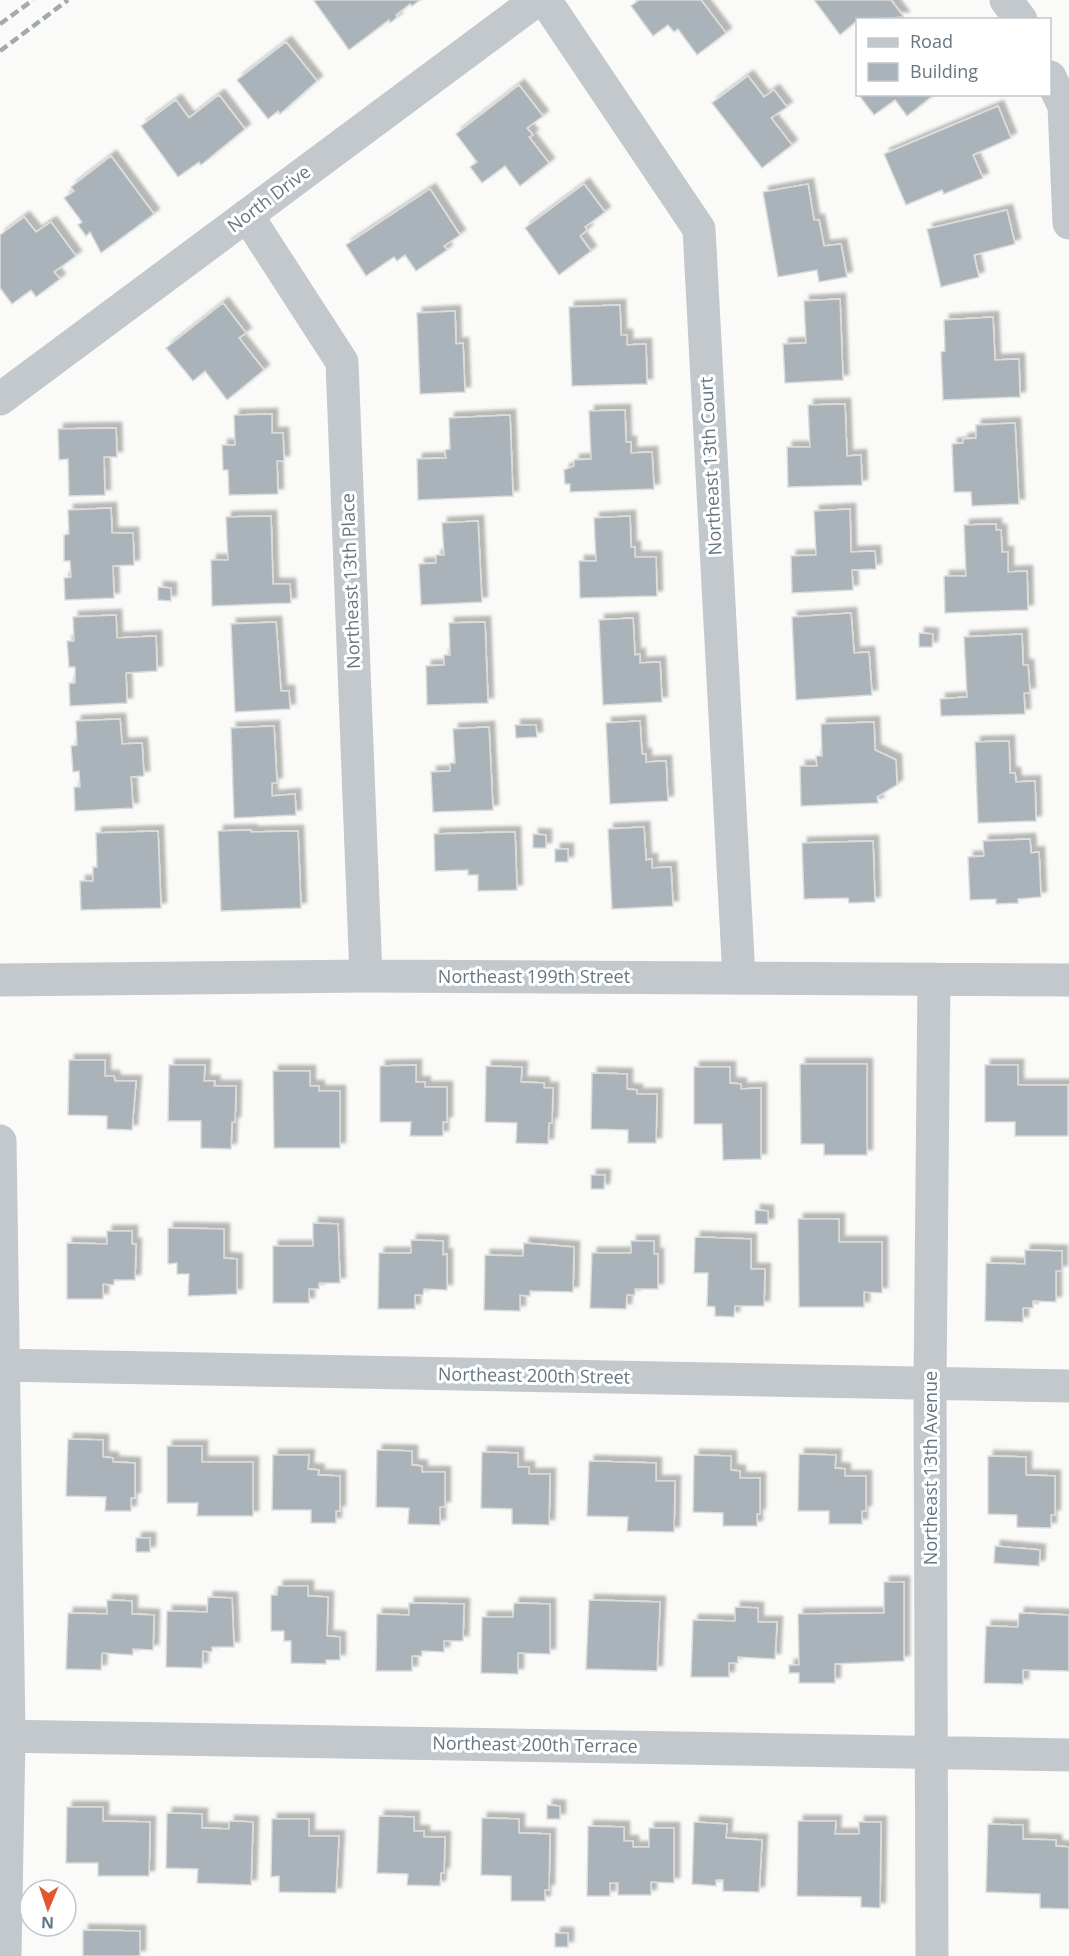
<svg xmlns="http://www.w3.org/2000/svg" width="1069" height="1956" font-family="'Open Sans',sans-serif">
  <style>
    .building { fill: #aab3b9; stroke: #dcdcda; stroke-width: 1.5; filter: url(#shadow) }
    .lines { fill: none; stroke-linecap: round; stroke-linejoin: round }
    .minor { stroke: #c3c8cc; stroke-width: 33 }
    .rail { stroke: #a2aab0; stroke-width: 4.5; stroke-dasharray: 9 4.5; stroke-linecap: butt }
    .labels { text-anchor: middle; stroke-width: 6; stroke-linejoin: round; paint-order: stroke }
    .street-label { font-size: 18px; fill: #657683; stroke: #fff }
  </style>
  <defs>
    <filter id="shadow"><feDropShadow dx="5.5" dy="-5.5" stdDeviation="1.5" flood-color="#0004"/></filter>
  </defs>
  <rect width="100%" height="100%" fill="#fafaf8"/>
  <path class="building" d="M316 0H420L412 6 410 4 396 15 397 17 394 20 390 23 389 20 349 50 314 1Z
    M639 0H701L726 33 697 55 678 29 674 32 668 25 653 36 631 6Z
    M814 0H891L904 17 858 20 840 35Z
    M286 42 317 81 280 114 278 111 268 119 237 80Z
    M748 76 764 97 774 90 787 107 771 118 792 145 762 168 712 103Z
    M519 85 543 116 527 128 533 135 529 137 549 163 520 186 505 166 482 183 470 167 477 162 456 134Z
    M858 94H935L907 116 895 100 874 115Z
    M219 95 245 129 201 165 199 162 178 177 141 126 176 100 189 118Z
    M998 106 1011 138 973 155 983 178 944 194 942 190 906 205 884 154Z
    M111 156 154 214 101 253 90 232 86 236 78 225 82 222 64 198 74 191 71 187Z
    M584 184 605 212 585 227 587 230 580 236 591 251 559 275 525 228Z
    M808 184 814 220H819L824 246 841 244 847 277 819 282 817 270 778 277 763 192Z
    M430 189 460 235 444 246 447 250 416 271 405 255 397 261 394 257 366 276 346 245Z
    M1007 210 1015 244 974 255 979 277 941 287 927 229Z
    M24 217 36 232 51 222 76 256 54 272 60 279 36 297 31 290 12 304 0 288V235Z
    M840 299 843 380 785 383 783 344 806 343 804 301Z
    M223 303 246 333 239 338 264 370 227 400 205 371 193 381 166 348Z
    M620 305 621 335H627V345L646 344 647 384 572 386 569 307Z
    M455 311 456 344 463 343 465 392 420 394 417 313Z
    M993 317 995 360 1019 359 1020 397 943 400 941 352 945 351 944 320Z
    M845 404 847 456 861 455 862 485 788 487 787 447H810L808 405Z
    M625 410 626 442H631V453L652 452 654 489 570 492V484H565L564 470 574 466V460L591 459 589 411Z
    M272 414V433H283L284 461H277L278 494 229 495 228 470H223L222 445H235L234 415Z
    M510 415 513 496 418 500 417 459 446 458 445 450 450 449 449 418Z
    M1015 423 1019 504 972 506 971 492H954L952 444 963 443V439L976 438V425Z
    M116 428 117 457H104L105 495 69 496 68 459 59 460 58 429Z
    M111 508 112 533H133L134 565 113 566 114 598 65 600 64 578 71 577 70 561H64V535L69 534 68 510Z
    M850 509 851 552 875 551 876 569 852 570 853 590 792 593 791 556 816 555 814 511Z
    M271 516 273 584H290L291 603 212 606 211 560H228L226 517Z
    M630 516 631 547H635V557H656L657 596 580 598 579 561H596L594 518Z
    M478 521 482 602 421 605 419 564 436 563V555H444L442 523Z
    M996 524V530H1001L1002 552H1008V572L1027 571 1028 610 945 613 944 576H966L964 525Z
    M158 587 171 588V601L158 600Z
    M851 613 854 653 869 652 872 695 796 700 792 617Z
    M116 615 117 638 156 636 157 671 126 673 127 703 70 706 69 683H75V667H69L67 641H74L73 617Z
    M633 618 635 655 640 654V663L660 662 662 702 603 705 599 620Z
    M276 622 281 691H289L290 709 235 712 231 624Z
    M485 622 488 703 427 705 426 666 444 665V655H450L449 623Z
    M919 633 933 634 932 647H919Z
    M1022 634 1023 665H1028L1030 693H1024L1025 714 941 716 940 699 967 697 964 637Z
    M120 719 122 744 142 743 144 776 131 777 133 808 75 811 74 787H80L79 771 73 772 71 746 77 745 76 721Z
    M640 721 642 754H646V762L666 761 668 801 610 804 606 723Z
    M874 722 875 750 896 760 897 785 877 797 878 803 801 806 800 766H817L816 756H822L821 724Z
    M515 725H536L537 737 516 738Z
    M274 726 277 783H272V796L295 794 296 815 234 818 231 728Z
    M489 727 493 810 433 812 431 772 450 771V763H455L453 729Z
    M1009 741 1010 773H1015L1016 782 1035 781 1036 821 978 823 975 742Z
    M644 827 646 860 652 859V868L671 867 673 906 612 909 608 829Z
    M251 830V832L298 831 301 908 221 911 218 831Z
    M158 831 161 908 81 910 80 881H93V867H97L96 833Z
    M515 832 517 890 478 891V875H468V870L435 871 434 834Z
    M533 834 546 835V848H533Z
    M1030 839 1031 853 1039 852 1041 897 1018 899V903L996 904V899L970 900 968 857 984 856 983 841Z
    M873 841 875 902 849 903 848 898 804 899 802 843Z
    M555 849H568V862H555Z
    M69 1060H105V1076H114L115 1081H136L132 1130 107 1129V1116L68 1115Z
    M800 1064H867V1155H824V1144H801Z
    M169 1065H205L204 1081H215L214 1086H236L235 1122H232L231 1149 201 1148V1121H168Z
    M416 1065V1082H425V1087H447V1122H443V1136H410L411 1122H380V1066Z
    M985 1065H1018V1085H1068V1136H1015V1122H985Z
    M486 1066 522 1067 521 1082 544 1083V1088H553L552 1123H549L548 1144 516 1143 517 1123 485 1122Z
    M694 1067H730V1083L741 1084V1089L761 1088V1159L723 1160 722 1124H694Z
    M273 1071H310V1086H319V1091H340V1148H274Z
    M592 1073 627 1074V1089L637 1090V1094H657L656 1143H628V1130L591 1129Z
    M591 1175H605L604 1189H591Z
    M755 1210 768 1211V1224H755Z
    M798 1219H839V1242H882V1293L864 1292V1307H799Z
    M313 1223 338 1224 340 1283H319V1289H309V1303H273V1246H313Z
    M168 1228 224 1229V1258L237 1259V1294L188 1296 189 1274H177V1263L168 1264Z
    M107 1231H132V1244H136L135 1280H114V1285L103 1284V1299H67V1243L107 1244Z
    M695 1237 751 1239V1269H765L764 1306H735L734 1317 715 1316V1307L707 1306 708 1273H694Z
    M411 1240 443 1241V1255L447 1254V1290L424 1289 423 1295H415V1309H378L379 1253H411Z
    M631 1241H654V1254H658V1289H635V1295H627L626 1309 590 1308 592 1253H631Z
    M524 1243 574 1247 573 1292 530 1291V1296L520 1295V1311L484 1310 485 1255 523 1256Z
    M1025 1250 1062 1251V1271H1056V1302L1033 1301V1308H1023V1322L985 1321 986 1263 1025 1264Z
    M68 1439 103 1440V1457L113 1458V1462L135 1463V1498H131V1511H105L106 1497 66 1496Z
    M167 1446H202V1462H253V1516H197L198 1503H167Z
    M377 1450 412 1451V1465L422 1466V1472H445V1507H440V1525L408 1524 409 1508 376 1507Z
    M482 1452 518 1453V1467H529V1474H550L549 1525 512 1524V1509L481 1508Z
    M799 1454 836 1455 835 1468 845 1469V1476H866V1511H862V1524H829V1511H798Z
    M273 1455H309L308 1469 319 1470 318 1475 340 1476V1511H336V1523H311V1510H272Z
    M694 1455 731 1456V1470L740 1471V1478H760V1514H757V1526H723V1513L693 1512Z
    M988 1456 1026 1457V1475L1055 1476V1515H1051V1528L1017 1527V1515L988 1514Z
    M589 1461 656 1463V1481H675L674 1532 627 1531 628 1517 587 1516Z
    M136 1538H150V1552H136Z
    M995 1546 1040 1550 1039 1566 994 1563Z
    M884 1582H904V1661L835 1664V1683H799V1673H789V1665H799L798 1614 884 1613Z
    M278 1586H308V1596L328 1597 327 1636 340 1637V1660H326V1664L291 1663V1641H284V1631H271V1595H277Z
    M208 1597 232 1598 234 1647H212V1652L203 1651 202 1668 166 1667 167 1611 207 1612Z
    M107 1600 132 1601V1614L154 1615 153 1650 133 1649V1655L102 1653 101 1670 66 1669 68 1613 107 1614Z
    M589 1600 660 1602 657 1671 586 1669Z
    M409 1603 464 1604 463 1641H444V1652L422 1651V1656H412V1671H376L377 1614 409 1615Z
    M514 1603 550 1604V1654L518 1653V1674L481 1673 482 1617H513Z
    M735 1607 758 1608V1622H777L775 1659 738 1657V1663H729V1677H691L693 1620 735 1621Z
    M1019 1613 1069 1615V1671L1023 1670V1684L984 1683 986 1626 1018 1627Z
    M547 1805 560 1806V1819H547Z
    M67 1807H103V1821L150 1822 149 1876H98V1863H66Z
    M167 1813 202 1814V1828L229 1829V1821L253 1822 251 1885 197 1883 198 1869 166 1868Z
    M379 1816 414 1817V1831H424V1837H445L444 1873H441L440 1886 407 1885 408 1874 377 1873Z
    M482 1818 519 1819V1833L550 1834 549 1890H545V1901H511V1876L481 1875Z
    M272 1819H309V1836H339L336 1893 279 1892V1876L271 1877Z
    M798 1821H836L835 1834H859V1822H881L880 1908 861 1907V1897L797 1896Z
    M694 1822 727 1824 726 1838 762 1840 759 1892 723 1891V1880H716V1886L692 1884Z
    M988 1824 1023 1825V1839L1056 1840V1846L1069 1847V1909L1040 1908V1894L986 1892Z
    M588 1826 624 1827V1841H633V1847H649V1828H674V1883L651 1882V1895H618V1883H610V1896H587Z
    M83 1930 140 1931V1956H83Z
    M555 1933H568V1947H555Z"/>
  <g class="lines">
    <path class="minor" d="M545 0 699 229 739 978
      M1006 0 1021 20
      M1050 77 1064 106 1069 223
      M247 215 342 362 366 976
      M0 399 537 0
      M0 980 366 976 1069 980
      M0 1141 9 1736 5 1956
      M0 1365 1069 1386
      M0 1736 1069 1755
      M932 1956 930 1385 934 979"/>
    <path class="rail" d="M0 24 33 0
      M0 51 68 0"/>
  </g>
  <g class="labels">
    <g class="street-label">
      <text transform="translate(269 199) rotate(-37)" y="6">North Drive</text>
      <text transform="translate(711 466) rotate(-93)" y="6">Northeast 13th Court</text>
      <text transform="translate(351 581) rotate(-92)" y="6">Northeast 13th Place</text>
      <text x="534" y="983">Northeast 199th Street</text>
      <text transform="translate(534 1376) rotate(1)" y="6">Northeast 200th Street</text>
      <text transform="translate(931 1468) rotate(-90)" y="6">Northeast 13th Avenue</text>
      <text transform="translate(535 1745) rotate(1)" y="6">Northeast 200th Terrace</text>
    </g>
  </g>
  <rect x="856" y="18" width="195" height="78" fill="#ffffff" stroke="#c1c8cd" stroke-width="1.5"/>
  <rect x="868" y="38" width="30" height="9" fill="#c3c8cc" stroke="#c1c8cd" stroke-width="1.5"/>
  <text x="910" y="48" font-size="18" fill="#657683">Road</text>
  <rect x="868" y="63" width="30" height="18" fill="#aab3b9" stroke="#c1c8cd" stroke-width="1.5"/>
  <text x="910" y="78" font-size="18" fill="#657683">Building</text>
  <g transform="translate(48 1908) rotate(182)"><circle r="28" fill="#ffffff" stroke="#c1c8cd" stroke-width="1.5"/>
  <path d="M0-4.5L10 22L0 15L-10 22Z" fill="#e4572e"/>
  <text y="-9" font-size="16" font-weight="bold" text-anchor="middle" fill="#657683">N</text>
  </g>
</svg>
